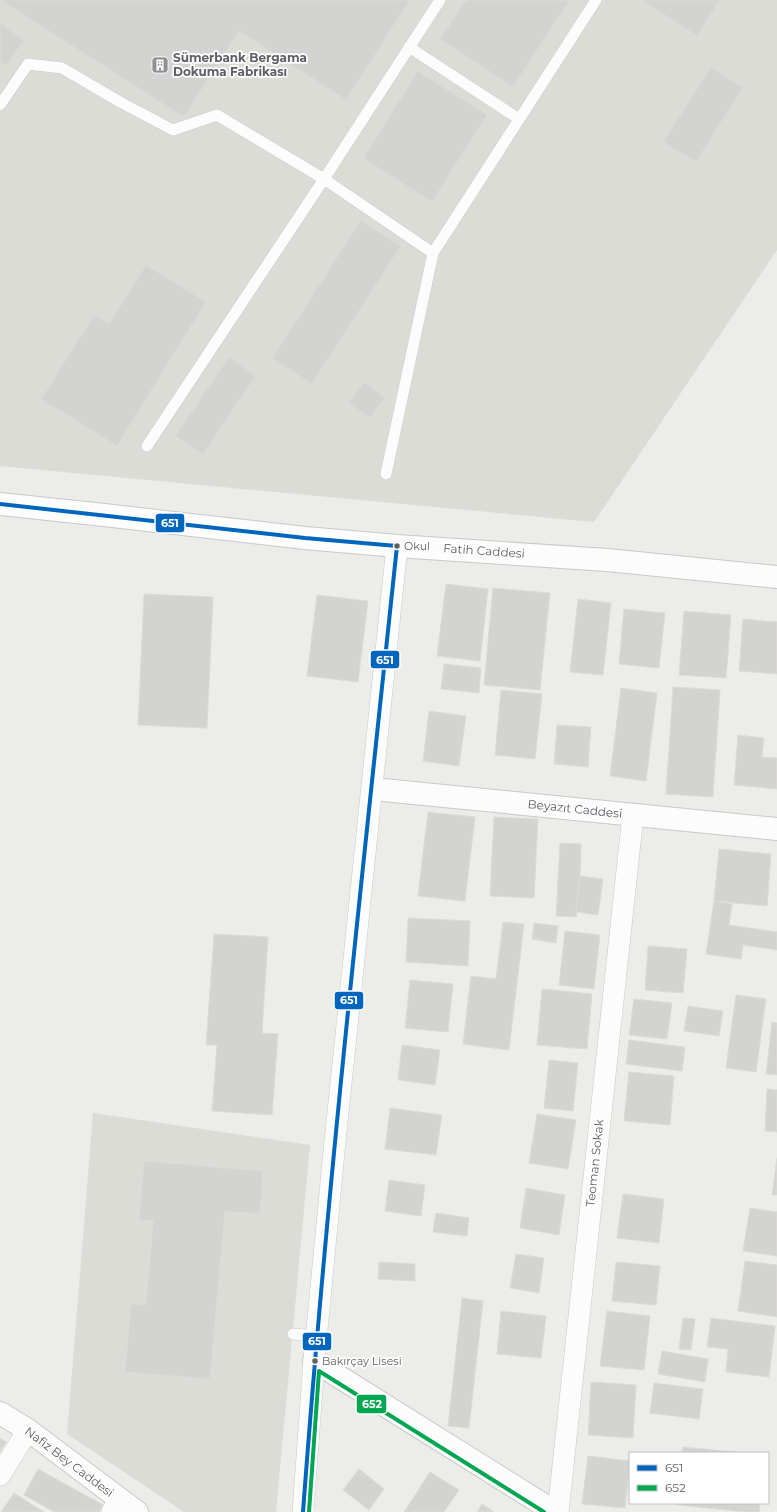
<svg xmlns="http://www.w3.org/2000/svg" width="777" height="1512" font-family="Montserrat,sans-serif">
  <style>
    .education { fill: #dcdcd6 }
    .building { fill: #d3d3d1; stroke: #dcdbd7 }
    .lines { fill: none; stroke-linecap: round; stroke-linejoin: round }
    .lane-casing { stroke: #c9c9ca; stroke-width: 12 }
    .street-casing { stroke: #c9c9ca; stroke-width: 22 }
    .secondary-casing { stroke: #c8c9c8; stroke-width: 24 }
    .lane { stroke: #fcfcfc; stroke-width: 11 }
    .street { stroke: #fcfcfc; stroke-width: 21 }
    .secondary { stroke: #fcfcfc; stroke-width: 22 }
    .bus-1-casing { stroke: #fff; stroke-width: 7 }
    .bus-2-casing { stroke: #fff; stroke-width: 7 }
    .bus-1 { stroke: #0065bd; stroke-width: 4 }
    .bus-2 { stroke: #00a651; stroke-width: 4 }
    .bus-dot { fill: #5d5f65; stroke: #fff; stroke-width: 1.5 }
    .labels { text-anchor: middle; stroke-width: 3.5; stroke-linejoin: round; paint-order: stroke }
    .bus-label { font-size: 11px; fill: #5d5f65; stroke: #fff; text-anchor: start }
    .poi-label { font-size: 12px; font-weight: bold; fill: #5d5f65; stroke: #fff; text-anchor: start }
    .street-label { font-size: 12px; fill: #5d5f65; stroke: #fff }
    .line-badge { stroke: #fff; stroke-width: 1.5 }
    .badge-label { font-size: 11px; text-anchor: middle; font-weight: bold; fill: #fff }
  </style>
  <rect width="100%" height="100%" fill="#ecece8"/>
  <path class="education" d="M0 0H777V250L594 522 0 466Z
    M93 1113 310 1145 276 1512H184L67 1434Z"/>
  <path class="building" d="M0 0H410L346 100 239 31 184 117Z
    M466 0H570L513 87 440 39Z
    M642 0H720L697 36Z
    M0 23 24 40 6 66 0 62Z
    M711 67 743 88 696 162 663 142Z
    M418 71 487 115 432 202 363 158Z
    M361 220 401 246 312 384 272 358Z
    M146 265 206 302 117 446 41 399 94 315 109 324Z
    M229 357 256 376 203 454 175 436Z
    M364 382 385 398 370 418 349 403Z
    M446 584 488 589 480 661 437 656Z
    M493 588 550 593 540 690 484 685Z
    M144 594 213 597 207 728 138 725Z
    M317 595 368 601 358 682 307 676Z
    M578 599 611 603 603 675 570 672Z
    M624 609 665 613 659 668 619 664Z
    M684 611 731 615 726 678 679 675Z
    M743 619 777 622V674L739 671Z
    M444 664 481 668 479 693 441 689Z
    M673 687 720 690 713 797 666 794Z
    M621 688 657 693 646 781 610 776Z
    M501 690 542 694 535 759 495 755Z
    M429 711 466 716 459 766 423 761Z
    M557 725 591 727 588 767 554 764Z
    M738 735 764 738 762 757 777 758V789L734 785Z
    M428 812 475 817 465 901 418 896Z
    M494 817 538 819 534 898 490 896Z
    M560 843 581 844 580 876 576 912 577 917 556 916Z
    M719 849 771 854 767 906 714 901Z
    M580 876 603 879 598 915 576 912Z
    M714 901 732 904 729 925 777 932V950L743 945 741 959 706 954Z
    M408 918 470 921 468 966 406 962Z
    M503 922 524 924 509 1050 463 1044 471 976 496 979Z
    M534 923 558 926 556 943 532 939Z
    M565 931 600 935 594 989 559 985Z
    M214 934 268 937 262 1033 278 1034 272 1115 212 1111 217 1045H206Z
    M648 946 687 949 683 993 645 990Z
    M410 980 453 984 448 1032 405 1028Z
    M542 989 592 994 587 1049 537 1045Z
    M736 995 766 999 756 1072 726 1068Z
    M634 999 672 1003 667 1039 629 1035Z
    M688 1006 723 1011 719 1036 684 1031Z
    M772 1022 777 1023V1075L766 1074Z
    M629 1040 685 1047 682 1071 626 1064Z
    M402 1045 440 1050 435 1085 398 1080Z
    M549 1060 578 1063 573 1111 544 1108Z
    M629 1072 674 1076 670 1125 624 1121Z
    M767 1089 777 1090V1132L765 1131Z
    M390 1108 442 1115 436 1155 385 1149Z
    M537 1114 576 1120 568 1169 529 1163Z
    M777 1158V1195H772Z
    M144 1161 263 1171 260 1214 225 1211 210 1379 125 1372 131 1304 146 1305 153 1221 139 1220Z
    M389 1180 425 1185 421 1216 385 1211Z
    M526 1188 565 1195 559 1235 520 1228Z
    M623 1194 664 1199 659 1243 617 1238Z
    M750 1208 777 1212V1256L743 1251Z
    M436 1213 469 1218 467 1236 433 1232Z
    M516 1254 544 1258 539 1293 510 1288Z
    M745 1261 777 1265V1317L738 1311Z
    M379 1262 415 1264V1281L378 1279Z
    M616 1262 660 1266 656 1305 612 1301Z
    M462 1298 483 1301 469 1428 448 1426Z
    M501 1311 546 1316 541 1358 497 1354Z
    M607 1311 650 1316 644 1370 600 1366Z
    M683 1318 695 1319 691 1350 679 1349Z
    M711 1318 775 1326 769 1377 726 1372 728 1349 707 1347Z
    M662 1351 708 1359 705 1382 658 1374Z
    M591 1382 636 1385 633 1438 588 1435Z
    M654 1383 703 1389 699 1419 650 1413Z
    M0 1438 6 1442 0 1452Z
    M683 1447 745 1453H682Z
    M588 1456 630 1461 625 1508 582 1504Z
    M38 1469 103 1505 99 1512H54L24 1495Z
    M359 1469 384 1489 369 1510 343 1490Z
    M430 1472 459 1490 444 1512H404Z
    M14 1493 44 1512H1Z
    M677 1503H760L759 1512H746L677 1505Z
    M482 1504 494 1512H477Z"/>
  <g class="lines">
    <g class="lane-casing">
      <path id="lane" d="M409 47 519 119
        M0 105 28 64 62 68 120 102 173 130 217 115 324 179 433 253 596 0
        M147 446 324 179 440 0
        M386 474 433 253
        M293 1334 317 1336"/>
    </g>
    <g class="street-casing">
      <path id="street" d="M0 1475 28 1430
        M112 1512 119 1499
        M303 1512 314 1361 335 1141 397 546
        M558 1512 633 815"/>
    </g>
    <g class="secondary-casing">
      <path id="secondary" d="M0 504 104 515 305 538 397 546 607 560 777 577
        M373 789 777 829
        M314 1361 555 1512
        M0 1413 28 1430 137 1512"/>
    </g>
    <use href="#lane" class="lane"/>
    <use href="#street" class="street"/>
    <use href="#secondary" class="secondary"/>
    <g class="bus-1-casing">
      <path id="bus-1" d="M0 504 305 538 397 546C363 868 327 1189 303 1512"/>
    </g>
    <g class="bus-2-casing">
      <path id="bus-2" d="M309 1512 319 1371 544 1512"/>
    </g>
    <use href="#bus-1" class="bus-1"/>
    <use href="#bus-2" class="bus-2"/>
  </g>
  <defs>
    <g id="building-square" transform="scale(0.9)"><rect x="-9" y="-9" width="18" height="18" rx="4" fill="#8f9093" stroke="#fff"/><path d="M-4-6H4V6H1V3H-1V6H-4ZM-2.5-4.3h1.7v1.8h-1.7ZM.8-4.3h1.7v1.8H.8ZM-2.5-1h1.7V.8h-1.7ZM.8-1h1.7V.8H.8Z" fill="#fff"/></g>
  </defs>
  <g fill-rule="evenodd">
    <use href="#building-square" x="160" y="65"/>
  </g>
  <g class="bus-dot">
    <circle cx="397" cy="546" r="3.5"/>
    <circle cx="315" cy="1361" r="3.5"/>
  </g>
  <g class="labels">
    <g class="bus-label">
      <text x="404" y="550">Okul</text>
      <text x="322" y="1365">Bakırçay Lisesi</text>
    </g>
    <g class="poi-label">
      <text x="173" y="62">Sümerbank Bergama<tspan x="173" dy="14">Dokuma Fabrikası</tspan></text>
    </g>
    <g class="street-label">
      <text transform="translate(484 551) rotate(4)" y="4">Fatih Caddesi</text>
      <text transform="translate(575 809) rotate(6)" y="4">Beyazıt Caddesi</text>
      <text transform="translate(595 1163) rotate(-84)" y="4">Teoman Sokak</text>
      <text transform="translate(69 1462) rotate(37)" y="4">Nafiz Bey Caddesi</text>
    </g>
  </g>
  <g class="line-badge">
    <rect x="155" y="513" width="30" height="20" rx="4" fill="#0065bd"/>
    <rect x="370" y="650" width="30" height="19" rx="4" fill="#0065bd"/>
    <rect x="334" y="991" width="30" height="19" rx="4" fill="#0065bd"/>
    <rect x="302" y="1332" width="30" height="19" rx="4" fill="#0065bd"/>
    <rect x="356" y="1394" width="31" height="20" rx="4" fill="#00a651"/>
  </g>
  <g class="badge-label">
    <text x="170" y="527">651</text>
    <text x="385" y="664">651</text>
    <text x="349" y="1004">651</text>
    <text x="317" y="1345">651</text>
    <text x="372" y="1408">652</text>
  </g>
  <rect x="629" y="1452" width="140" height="52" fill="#ffffff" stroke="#bebfc1"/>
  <rect x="637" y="1465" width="20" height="6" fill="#0065bd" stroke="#bebfc1"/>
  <text x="665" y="1472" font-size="12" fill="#5d5f65">651</text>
  <rect x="637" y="1485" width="20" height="6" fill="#00a651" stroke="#bebfc1"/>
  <text x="665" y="1492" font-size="12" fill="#5d5f65">652</text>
</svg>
